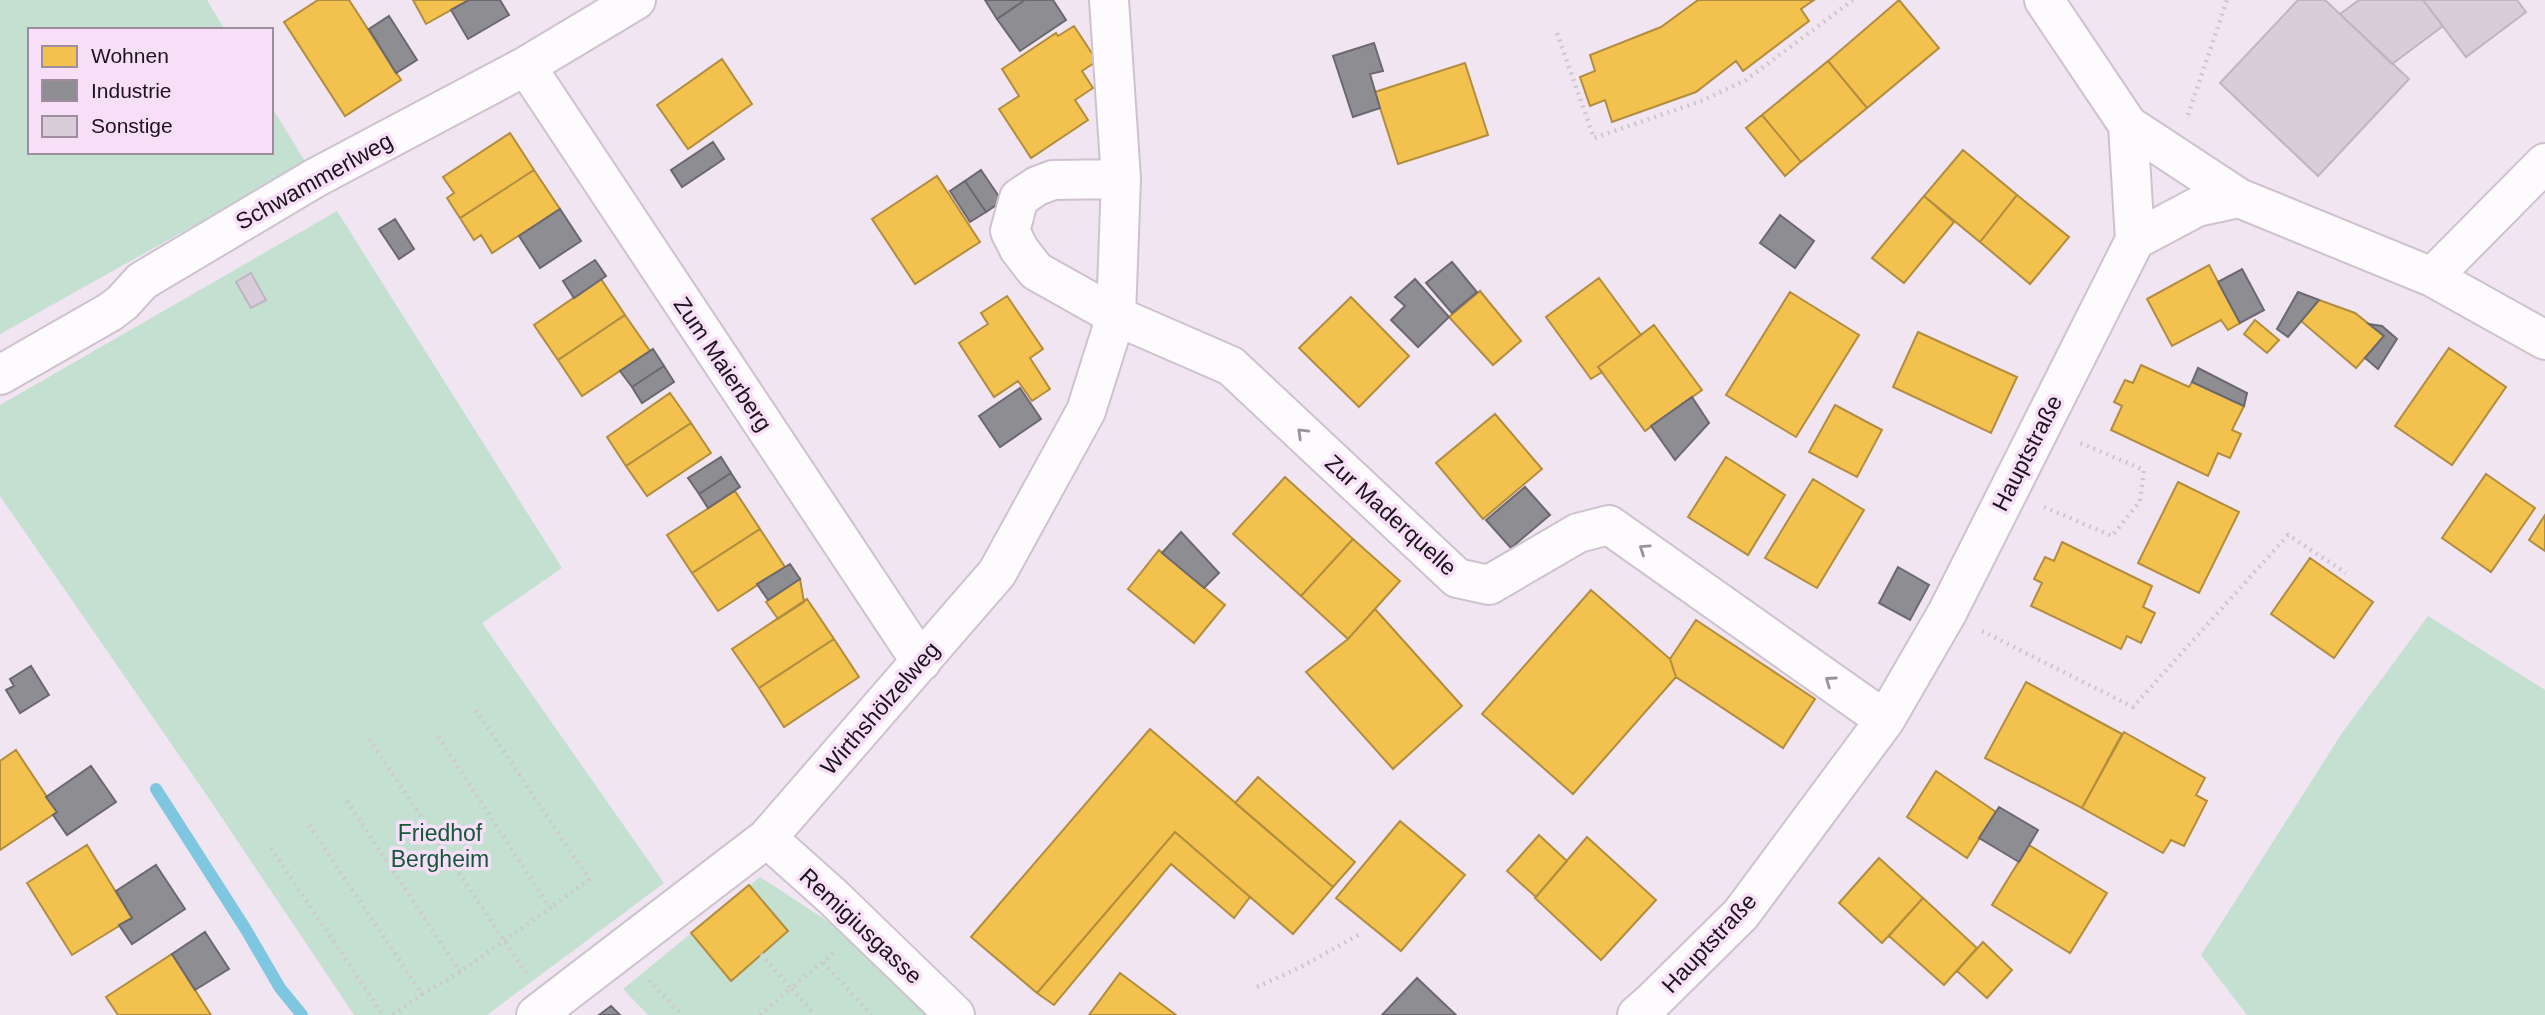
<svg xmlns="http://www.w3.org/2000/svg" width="2545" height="1015" font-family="Arial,sans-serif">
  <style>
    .green { fill: #c3e0d1 }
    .homes { fill: #f2c14e; stroke: #b28d3f; stroke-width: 2 }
    .industry { fill: #8d8d92; stroke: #6b686f; stroke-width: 2 }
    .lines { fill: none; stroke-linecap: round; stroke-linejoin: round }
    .stream { stroke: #7fc6e1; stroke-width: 12 }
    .building { fill: #d8cdd8; stroke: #bfb5bf; stroke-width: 2 }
    .minor-casing { stroke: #cdc2cd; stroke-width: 42 }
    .path { stroke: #cdc8cd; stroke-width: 4.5; stroke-dasharray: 2 5; stroke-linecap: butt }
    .minor { stroke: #fdfbfd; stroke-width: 38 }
    .oneway { stroke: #989398 }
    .labels { text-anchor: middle; stroke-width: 7; stroke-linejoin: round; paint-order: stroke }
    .street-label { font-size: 23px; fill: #1c131c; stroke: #f7dff7 }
    .park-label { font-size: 23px; fill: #145739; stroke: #f7dff7 }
  </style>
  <rect width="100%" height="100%" fill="#f1e5f1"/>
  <path class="green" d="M0 0H207L225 30H30V152H271V106L306 163 0 334Z
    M337 211 562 568 482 623 664 883 487 1015H354L210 800 0 496V405Z
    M2428 616 2545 690V1015H2247L2201 955 2342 733Z
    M760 877 838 928 934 1015H648L623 989Z"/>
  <path class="homes" d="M318 0H349L401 80 345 116 284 22Z
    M413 0H469L426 24Z
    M1698 0H1814L1801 9 1809 21 1743 71 1736 61 1696 92 1612 122 1605 100 1590 106 1580 77 1595 71 1590 55 1661 27Z
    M1899 0 1939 48 1867 108 1828 61Z
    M1074 26 1097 61 1082 71 1093 88 1075 100 1088 120 1031 158 999 109 1019 96 1002 69 1056 33 1058 36Z
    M722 59 752 104 688 149 657 105Z
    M1828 61 1867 108 1801 162 1762 115Z
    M1465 63 1488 135 1398 164 1375 92Z
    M1762 115 1801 162 1785 176 1746 128Z
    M510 133 534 170 460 218 447 198 454 193 443 177Z
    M1963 150 2017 195 1980 242 1924 196Z
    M534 170 560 209 492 253 481 235 474 240 460 218Z
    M937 176 980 242 915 284 872 219Z
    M2017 195 2069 237 2030 284 1980 242Z
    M1924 196 1954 222 1904 283 1872 258Z
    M2209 265 2240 323 2228 330 2221 320 2172 346 2147 299Z
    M1599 278 1641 335 1598 367 1602 372 1591 379 1546 317Z
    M601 279 625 315 558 360 534 325Z
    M1480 291 1521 341 1493 365 1449 317Z
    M1790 292 1859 335 1796 437 1726 395Z
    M1007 296 1043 349 1030 358 1050 389 1032 401 1018 381 994 397 959 343 988 324 981 313Z
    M1351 297 1409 356 1359 407 1299 348Z
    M2319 300 2355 313 2384 336 2356 368 2301 321Z
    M625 315 650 351 582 396 558 360Z
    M2255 320 2279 340 2267 353 2244 334Z
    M1654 325 1702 390 1645 431 1598 367Z
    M1918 332 2017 377 1991 433 1893 387Z
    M2449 348 2506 387 2452 465 2395 426Z
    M2141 365 2189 387 2192 382 2244 406 2232 430 2241 434 2230 458 2218 453 2208 476 2111 430 2122 406 2114 402 2125 380 2133 383Z
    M670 393 691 423 626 466 607 437Z
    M1835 405 1882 430 1857 477 1809 452Z
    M1495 414 1542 469 1483 519 1436 463Z
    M691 423 711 453 647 496 626 466Z
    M1726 457 1785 495 1748 555 1688 517Z
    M2486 474 2535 508 2491 572 2442 538Z
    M1285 477 1353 539 1301 596 1233 534Z
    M1813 479 1864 510 1817 588 1765 558Z
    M2178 482 2239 512 2199 593 2138 563Z
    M735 491 760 529 692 573 667 535Z
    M2545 515V551L2529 540Z
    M760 529 785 567 718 611 692 573Z
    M1353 539 1400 581 1348 639 1301 596Z
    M2062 542 2152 586 2143 607 2155 613 2141 643 2127 636 2121 649 2031 606 2042 583 2034 579 2045 557 2054 561Z
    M1159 550 1225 605 1194 643 1128 589Z
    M2310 558 2373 602 2334 658 2271 614Z
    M800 579 804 602 778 619 766 602Z
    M1591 590 1670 659 1676 677 1573 794 1482 714Z
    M807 599 834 639 759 688 732 649Z
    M1375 609 1462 706 1393 769 1306 672 1348 639Z
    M1696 620 1815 699 1783 748 1676 677 1670 659Z
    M834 639 859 677 784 727 759 688Z
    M2026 682 2122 734 2082 808 1985 758Z
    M1150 729 1333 887 1293 934 1175 832 1037 993 971 937Z
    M2124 732 2205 778 2196 795 2207 801 2184 846 2171 840 2163 853 2082 808Z
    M16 750 57 812 0 850V761Z
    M1936 771 1996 812 1967 858 1907 817Z
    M1258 777 1355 862 1333 887 1235 803Z
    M1400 821 1465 875 1401 951 1336 898Z
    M1175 832 1250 897 1234 918 1171 864 1054 1005 1037 993Z
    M1539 835 1567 861 1536 897 1507 871Z
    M1587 837 1656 900 1601 960 1535 898Z
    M87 845 132 918 72 955 27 883Z
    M2029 845 2107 893 2070 953 1992 905Z
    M1879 858 1923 898 1882 943 1839 903Z
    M749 885 788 931 731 981 691 933Z
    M1923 898 1977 948 1944 985 1889 936Z
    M1983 942 2012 970 1987 998 1957 971Z
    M172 954 211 1015H118L106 997Z
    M1120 973 1176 1015H1089Z"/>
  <path class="industry" d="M469 0H500L509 15 468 39 451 10Z
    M985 0H1025L997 19Z
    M1025 0H1053L1066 20 1020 51 997 19Z
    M389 16 417 60 396 73 369 29Z
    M1374 43 1383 71 1370 74 1380 108 1353 117 1333 56Z
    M713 142 724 159 682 187 671 170Z
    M981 170 1002 201 986 212 965 181Z
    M965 181 986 212 970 222 950 191Z
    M560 209 581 241 540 268 519 236Z
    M1780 215 1814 241 1795 268 1760 243Z
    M395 219 414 249 399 259 379 229Z
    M595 260 606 276 574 298 563 281Z
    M1452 262 1477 292 1452 313 1426 283Z
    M2242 269 2264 310 2240 323 2218 282Z
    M1415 279 1449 317 1418 347 1391 320 1405 306 1395 297Z
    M2298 292 2319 300 2288 337 2277 329Z
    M2369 324 2382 326 2397 339 2378 369 2365 358 2384 336Z
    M653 349 664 366 632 387 620 371Z
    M664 366 674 382 642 403 632 387Z
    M2198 368 2247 393 2244 406 2192 382Z
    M1020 388 1041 419 1000 447 979 416Z
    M1692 397 1709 423 1675 460 1651 426Z
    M721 457 731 473 699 494 688 478Z
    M731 473 740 487 708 508 699 494Z
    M1525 487 1550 515 1511 548 1486 520Z
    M1181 532 1219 573 1204 588 1162 553Z
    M790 564 800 579 768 600 757 584Z
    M1898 567 1929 585 1910 620 1879 603Z
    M31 666 49 695 20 713 6 690 14 686 10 679Z
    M91 766 116 802 67 835 53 815 57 812 46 797Z
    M1999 807 2038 830 2019 862 1979 838Z
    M156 865 185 909 132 944 119 925 132 918 116 891Z
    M205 932 229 969 195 990 172 954Z
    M1417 978 1456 1015H1382Z
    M611 1006 620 1015H599Z"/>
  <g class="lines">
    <path class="stream" d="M156 789 245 928 280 988 302 1015"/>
  </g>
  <path class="building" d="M2298 0H2325L2409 79 2318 176 2220 83Z
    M2359 0H2423L2443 26 2392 64 2340 14Z
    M2423 0H2517L2526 12 2466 57Z
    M251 273 266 300 251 308 236 282Z"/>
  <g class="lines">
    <g class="minor-casing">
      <path id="minor" d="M2044 0 2128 125 2135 240
        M526 66 921 662
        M2128 125 2239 198
        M1121 179 1053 180 1037 186 1019 198 1010 231 1019 249 1036 271 1116 316 1231 366 1457 578 1489 585 1578 533 1609 525 1885 720
        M2432 277 2545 163
        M0 375 110 312 122 303 142 281 315 178 526 66 636 0
        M767 838 833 897 955 1015
        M536 1015 767 838 997 573 1086 411 1116 316 1121 179 1109 0
        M1637 1015 1653 1001 1741 914 1885 720 1947 613 2135 240 2197 207 2239 198 2432 277 2545 340"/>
    </g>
    <path class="path" d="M1557 33 1594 138 1701 101 1746 80 1853 0
      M2188 115 2227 0
      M2044 507 2112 536 2140 501 2144 470 2078 442
      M1982 631 2133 707 2288 535 2346 573
      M476 710 589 879 550 908
      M369 739 526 973
      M347 801 460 972 550 908 438 736
      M309 825 422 994 460 972
      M271 848 383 1015
      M833 953 823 962 871 1015
      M761 954 791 988 825 960
      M649 980 682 1015
      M1257 987 1301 967 1360 934
      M393 1015 422 994
      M760 1015 791 988 815 1015"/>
    <use href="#minor" class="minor"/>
  </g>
  <defs><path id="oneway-chevron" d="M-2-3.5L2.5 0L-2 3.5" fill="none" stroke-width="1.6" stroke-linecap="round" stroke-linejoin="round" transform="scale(1.75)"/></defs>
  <g class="oneway">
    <use href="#oneway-chevron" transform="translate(1302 433) rotate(-136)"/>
    <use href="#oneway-chevron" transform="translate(1644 549) rotate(-146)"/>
    <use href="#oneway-chevron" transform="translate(1830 681) rotate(-145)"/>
  </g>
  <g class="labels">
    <g class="street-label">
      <text transform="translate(314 181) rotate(-29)" y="8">Schwammerlweg</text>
      <text transform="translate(723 364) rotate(56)" y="8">Zum Maierberg</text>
      <text transform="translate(2027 453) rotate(-63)" y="8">Hauptstraße</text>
      <text transform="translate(1391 515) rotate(42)" y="8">Zur Maderquelle</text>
      <text transform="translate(880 708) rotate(-49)" y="8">Wirthshölzelweg</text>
      <text transform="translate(861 926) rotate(43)" y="8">Remigiusgasse</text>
      <text transform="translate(1709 943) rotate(-47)" y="8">Hauptstraße</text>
    </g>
    <g class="park-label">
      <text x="440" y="841">Friedhof<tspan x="440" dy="26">Bergheim</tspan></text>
    </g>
  </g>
  <rect x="28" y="28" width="245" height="126" fill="#f7dff7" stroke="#9f8d9f" stroke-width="2"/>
  <rect x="42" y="46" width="35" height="21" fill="#f2c14e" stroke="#9f8d9f" stroke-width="2"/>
  <text x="91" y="63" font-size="21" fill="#1c131c">Wohnen</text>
  <rect x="42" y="80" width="35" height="21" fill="#8d8d92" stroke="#9f8d9f" stroke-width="2"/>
  <text x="91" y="98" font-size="21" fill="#1c131c">Industrie</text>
  <rect x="42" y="116" width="35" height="21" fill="#d8cdd8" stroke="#9f8d9f" stroke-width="2"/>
  <text x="91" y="133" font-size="21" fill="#1c131c">Sonstige</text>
</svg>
